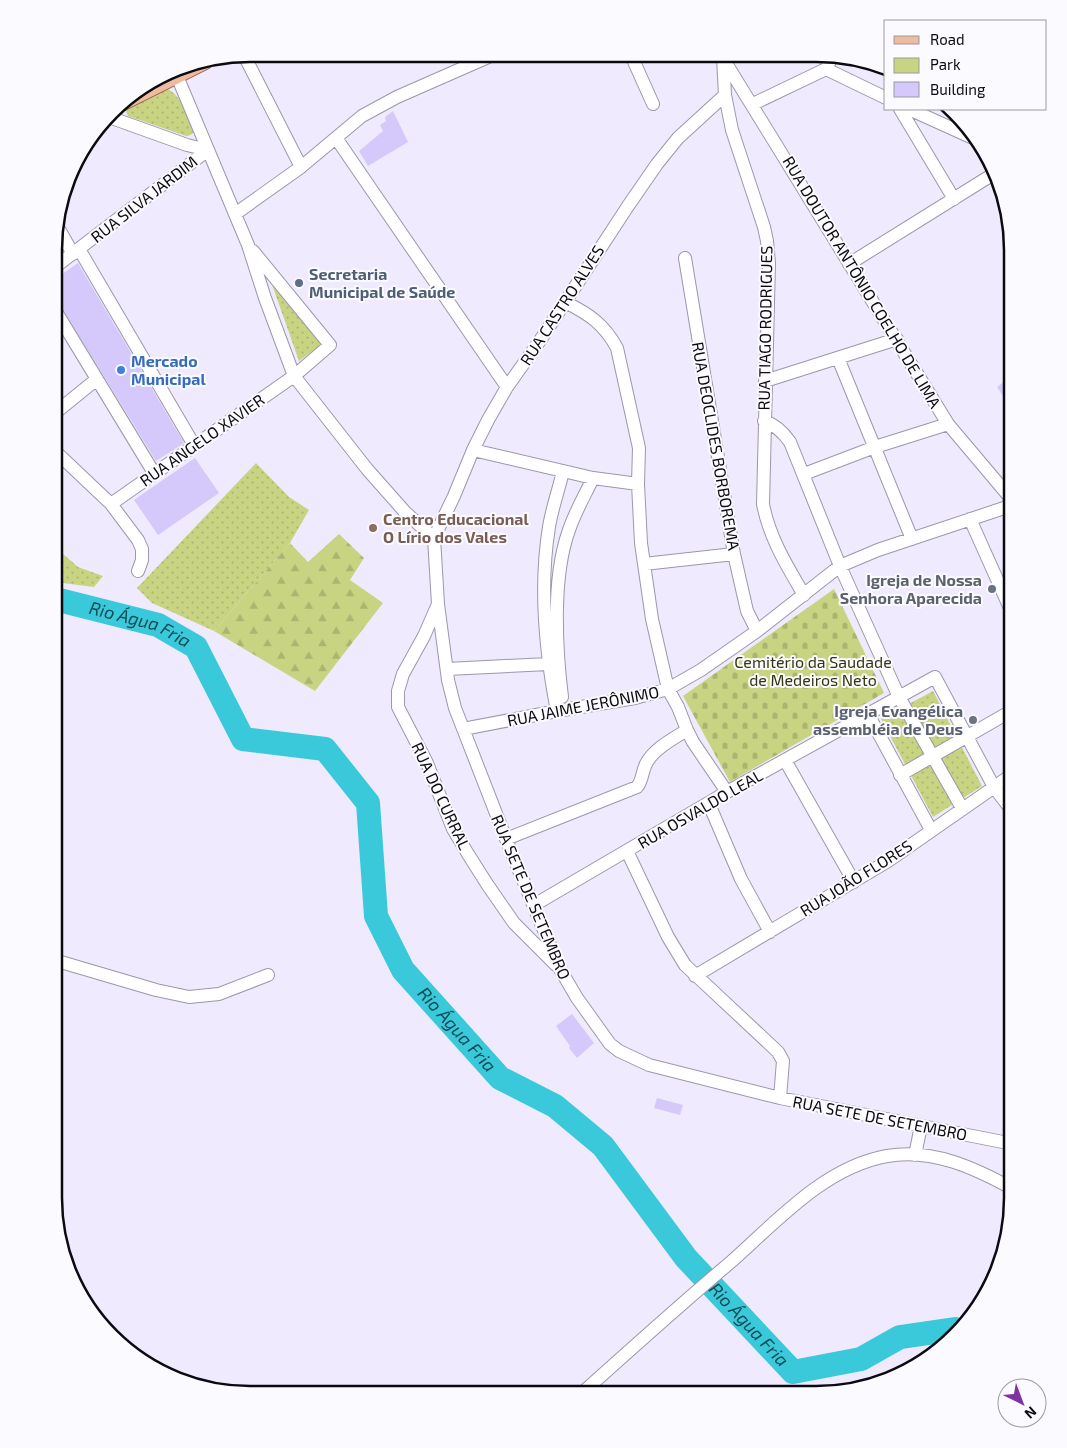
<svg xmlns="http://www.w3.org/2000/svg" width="1067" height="1448" font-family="'Exo 2',sans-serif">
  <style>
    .green { fill: url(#green-dots) }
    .forest { fill: url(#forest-firs) }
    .cemetery { fill: url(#cemetery-stones) }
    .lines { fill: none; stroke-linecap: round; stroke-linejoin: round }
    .river { stroke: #3ac8db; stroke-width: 24 }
    .building { fill: #d5c8fb }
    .minor-casing { stroke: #9c97a9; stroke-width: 14 }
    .major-casing { stroke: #975e45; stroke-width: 18 }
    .minor { stroke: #fff; stroke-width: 12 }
    .major { stroke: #eebaa0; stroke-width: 16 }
    .service-dot { fill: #5c6f8a; stroke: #fbfafe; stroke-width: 2 }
    .shop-dot { fill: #3f7fe0; stroke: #fbfafe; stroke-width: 2 }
    .education-dot { fill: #8d6e63; stroke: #fbfafe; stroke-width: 2 }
    .worship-dot { fill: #6b7280; stroke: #fbfafe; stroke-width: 2 }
    .labels { text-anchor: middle; stroke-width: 4; stroke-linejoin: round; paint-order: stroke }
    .street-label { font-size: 16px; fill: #0c0a11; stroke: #fbfafe }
    .service-label { font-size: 16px; font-weight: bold; fill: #4e5e75; stroke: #fbfafe; text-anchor: start }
    .shop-label { font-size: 16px; font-weight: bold; fill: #366cbe; stroke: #fbfafe; text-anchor: start }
    .education-label { font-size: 16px; font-weight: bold; fill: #785e54; stroke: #fbfafe; text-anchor: start }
    .worship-label { font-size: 16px; font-weight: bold; fill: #5b616d; stroke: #fbfafe; text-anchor: end }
    .park-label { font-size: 16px; fill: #32360e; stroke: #fbfafe }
    .water-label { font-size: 18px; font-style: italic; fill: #104c54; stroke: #fbfafe }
    .rim { fill: none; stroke: #0c0a11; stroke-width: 2.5 }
  </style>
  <defs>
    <pattern id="green-dots" width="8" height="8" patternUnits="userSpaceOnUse" patternTransform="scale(1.25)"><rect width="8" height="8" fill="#c9d483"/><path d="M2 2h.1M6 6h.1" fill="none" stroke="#abb570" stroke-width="1.8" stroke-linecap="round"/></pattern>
    <pattern id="forest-firs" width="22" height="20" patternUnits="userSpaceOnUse" patternTransform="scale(1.25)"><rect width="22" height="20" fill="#c9d483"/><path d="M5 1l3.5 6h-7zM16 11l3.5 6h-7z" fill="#abb570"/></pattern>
    <pattern id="cemetery-stones" width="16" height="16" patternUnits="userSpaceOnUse" patternTransform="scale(1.25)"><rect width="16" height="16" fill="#c9d483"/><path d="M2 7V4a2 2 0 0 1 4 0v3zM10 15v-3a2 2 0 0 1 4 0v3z" fill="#abb570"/></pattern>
  </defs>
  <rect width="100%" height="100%" fill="#efeafd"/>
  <path class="green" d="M166 88C181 95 187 114 194 128 194 133 191 136 186 136L128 116 125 109Z
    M270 279 322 344 299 361Z
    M256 463 289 497 309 510 290 543 214 631 152 603 137 588Z
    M55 547 78 567 103 576 94 587 55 582Z
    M933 691 982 786 933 817 881 719Z"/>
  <path class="forest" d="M339 534 364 558 350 580 383 603 315 691 214 631 290 543 308 562Z"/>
  <path class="cemetery" d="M834 589 884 693 730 782 683 696Z"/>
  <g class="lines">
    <path class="river" id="s1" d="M55 599 158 625 196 647 243 739 325 749 368 803 376 916 403 970 500 1078 555 1106 603 1146 686 1258 793 1372 861 1359 900 1337 955 1329 959 1331"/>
  </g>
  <path class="building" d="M393 111 408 142 368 166 359 151 383 131 380 125 386 121 385 117Z
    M78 263 184 443 156 461 55 297V279Z
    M1013 375V411L997 387Z
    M195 458 219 493 158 535 134 500Z
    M572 1014 594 1043 577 1058 569 1048 570 1046 556 1026Z
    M657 1098 683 1105 680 1115 654 1108Z"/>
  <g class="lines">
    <g class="minor-casing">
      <path id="minor" d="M244 55 301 167
        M631 55 653 104
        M723 58 725 95 732 130 764 227 767 241 769 263 763 504C769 537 787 566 804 595
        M724 60 948 424 1013 501
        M826 69 833 55
        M177 76 248 245 265 298 294 376 367 469 405 512 434 538
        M725 95 678 138 657 164 628 206 541 339 507 387 488 420 473 450 454 496 434 538 438 604 448 680 455 708 506 839 560 969 577 998 610 1044 619 1051 649 1065 780 1098 1013 1144
        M753 104 826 69 886 98
        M900 109 954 199
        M909 109 971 137
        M109 117 187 145 208 150
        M336 138 507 387
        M235 214 301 167 362 116 397 97 495 54
        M56 224 73 254
        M79 249 194 445
        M685 258 734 554 747 611 757 631
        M849 264 995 173
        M55 267 208 150
        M565 302C589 314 604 324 617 348L639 448 638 484 641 543 652 619 668 689 678 707 687 730 693 742 727 792
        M55 310 154 473
        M838 358 912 539
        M765 381 897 339
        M55 413 97 379
        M764 421C776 425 783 432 790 442L840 566 899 697 962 808
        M473 450 593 478 638 484
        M55 451 111 504 138 540 142 549V560L138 571
        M804 474 875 447 948 424
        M111 504 294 376 330 345 253 251
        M970 519 1013 615
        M644 564 734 554
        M438 604 424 636 403 674 398 691V707L427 763 453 829 468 854 487 884 514 923 556 965
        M447 669 548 664
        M562 697C556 648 552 577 569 530 575 512 585 495 593 478
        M557 711C545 650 539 588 549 527 552 508 559 489 563 471
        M868 714 931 830
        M463 729 557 711 635 698 668 689 701 670 757 631 840 566 878 550 1013 505
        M785 760 854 882
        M900 775 1013 710
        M709 804 741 879 770 932
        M506 839 637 787C643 780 642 770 647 762 655 748 673 739 687 730
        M627 851 668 937 685 965 778 1052 783 1061 780 1098
        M534 905 727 792 935 677 994 787 1013 812
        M54 960 156 990 189 997 219 994 268 975
        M695 976 888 861 1013 774
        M915 1155 921 1126
        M581 1394C631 1349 681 1304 732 1261 777 1221 825 1167 887 1156 932 1148 975 1168 1013 1189"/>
    </g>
    <g class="major-casing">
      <path id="major" d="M121 103 205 61"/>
    </g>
    <use href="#minor" class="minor"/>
    <use href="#major" class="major"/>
  </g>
  <circle class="service-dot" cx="299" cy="283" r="5"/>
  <circle class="shop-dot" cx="121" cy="370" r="5"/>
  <circle class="education-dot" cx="373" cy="528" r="5"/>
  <g class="worship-dot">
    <circle cx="992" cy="589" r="5"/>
    <circle cx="973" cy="720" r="5"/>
  </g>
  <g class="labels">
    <g class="street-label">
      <text transform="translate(144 199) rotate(-38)" y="6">RUA SILVA JARDIM</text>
      <text transform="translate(862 282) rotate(59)" y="6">RUA DOUTOR ANTÔNIO COELHO DE LIMA</text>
      <text transform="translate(562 305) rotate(-57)" y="6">RUA CASTRO ALVES</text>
      <text transform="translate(765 328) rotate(-89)" y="6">RUA TIAGO RODRIGUES</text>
      <text transform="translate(202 440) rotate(-35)" y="6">RUA ANGELO XAVIER</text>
      <text transform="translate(716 446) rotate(80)" y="6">RUA DEOCLIDES BORBOREMA</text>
      <text transform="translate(583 706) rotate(-11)" y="6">RUA JAIME JERÔNIMO</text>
      <text transform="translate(441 796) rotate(65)" y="6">RUA DO CURRAL</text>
      <text transform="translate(700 809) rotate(-30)" y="6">RUA OSVALDO LEAL</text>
      <text transform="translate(856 878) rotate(-32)" y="6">RUA JOÃO FLORES</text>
      <text transform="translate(531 897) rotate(67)" y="6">RUA SETE DE SETEMBRO</text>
      <text transform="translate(880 1118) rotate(11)" y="6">RUA SETE DE SETEMBRO</text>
    </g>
    <g class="service-label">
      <text x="309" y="280">Secretaria<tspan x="309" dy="18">Municipal de Saúde</tspan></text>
    </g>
    <g class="shop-label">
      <text x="131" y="367">Mercado<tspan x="131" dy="18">Municipal</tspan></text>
    </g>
    <g class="education-label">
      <text x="383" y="525">Centro Educacional<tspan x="383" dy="18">O Lírio dos Vales</tspan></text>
    </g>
    <g class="worship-label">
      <text x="982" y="586">Igreja de Nossa<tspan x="982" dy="18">Senhora Aparecida</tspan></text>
      <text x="963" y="717">Igreja Evangélica<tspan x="963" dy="18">assembléia de Deus</tspan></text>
    </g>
    <g class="park-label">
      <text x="813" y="668">Cemitério da Saudade<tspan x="813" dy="18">de Medeiros Neto</tspan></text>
    </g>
    <g class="water-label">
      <text dy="6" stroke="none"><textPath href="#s1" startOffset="89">Rio Água Fria</textPath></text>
      <text dy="6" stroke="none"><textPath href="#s1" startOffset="659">Rio Água Fria</textPath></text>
      <text dy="6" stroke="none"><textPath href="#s1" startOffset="1079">Rio Água Fria</textPath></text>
    </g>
  </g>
  <path d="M0 0H1067V1448H0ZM250 62H816A188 188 0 0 1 1004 250V1198A188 188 0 0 1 816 1386H250A188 188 0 0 1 62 1198V250A188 188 0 0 1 250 62Z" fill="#fbfafe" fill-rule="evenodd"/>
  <path class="rim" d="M250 62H816A188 188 0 0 1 1004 250V1198A188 188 0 0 1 816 1386H250A188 188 0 0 1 62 1198V250A188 188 0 0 1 250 62Z"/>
  <rect x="884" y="20" width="162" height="90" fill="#fbfafe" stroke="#9b9a9f"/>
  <rect x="894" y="36" width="25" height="8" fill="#eebaa0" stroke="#9b9a9f"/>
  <text x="930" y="45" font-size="15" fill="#0c0a11">Road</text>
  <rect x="894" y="58" width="25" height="15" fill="#c9d483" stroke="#9b9a9f"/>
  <text x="930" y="70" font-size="15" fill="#0c0a11">Park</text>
  <rect x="894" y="82" width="25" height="15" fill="#d5c8fb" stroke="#9b9a9f"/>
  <text x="930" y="95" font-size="15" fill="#0c0a11">Building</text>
  <g transform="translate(1022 1403) rotate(138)"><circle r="24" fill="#fbfafe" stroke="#9b9a9f"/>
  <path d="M0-4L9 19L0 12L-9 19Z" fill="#8132a2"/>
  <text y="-8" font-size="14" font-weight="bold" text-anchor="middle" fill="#0c0a11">N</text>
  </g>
</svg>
